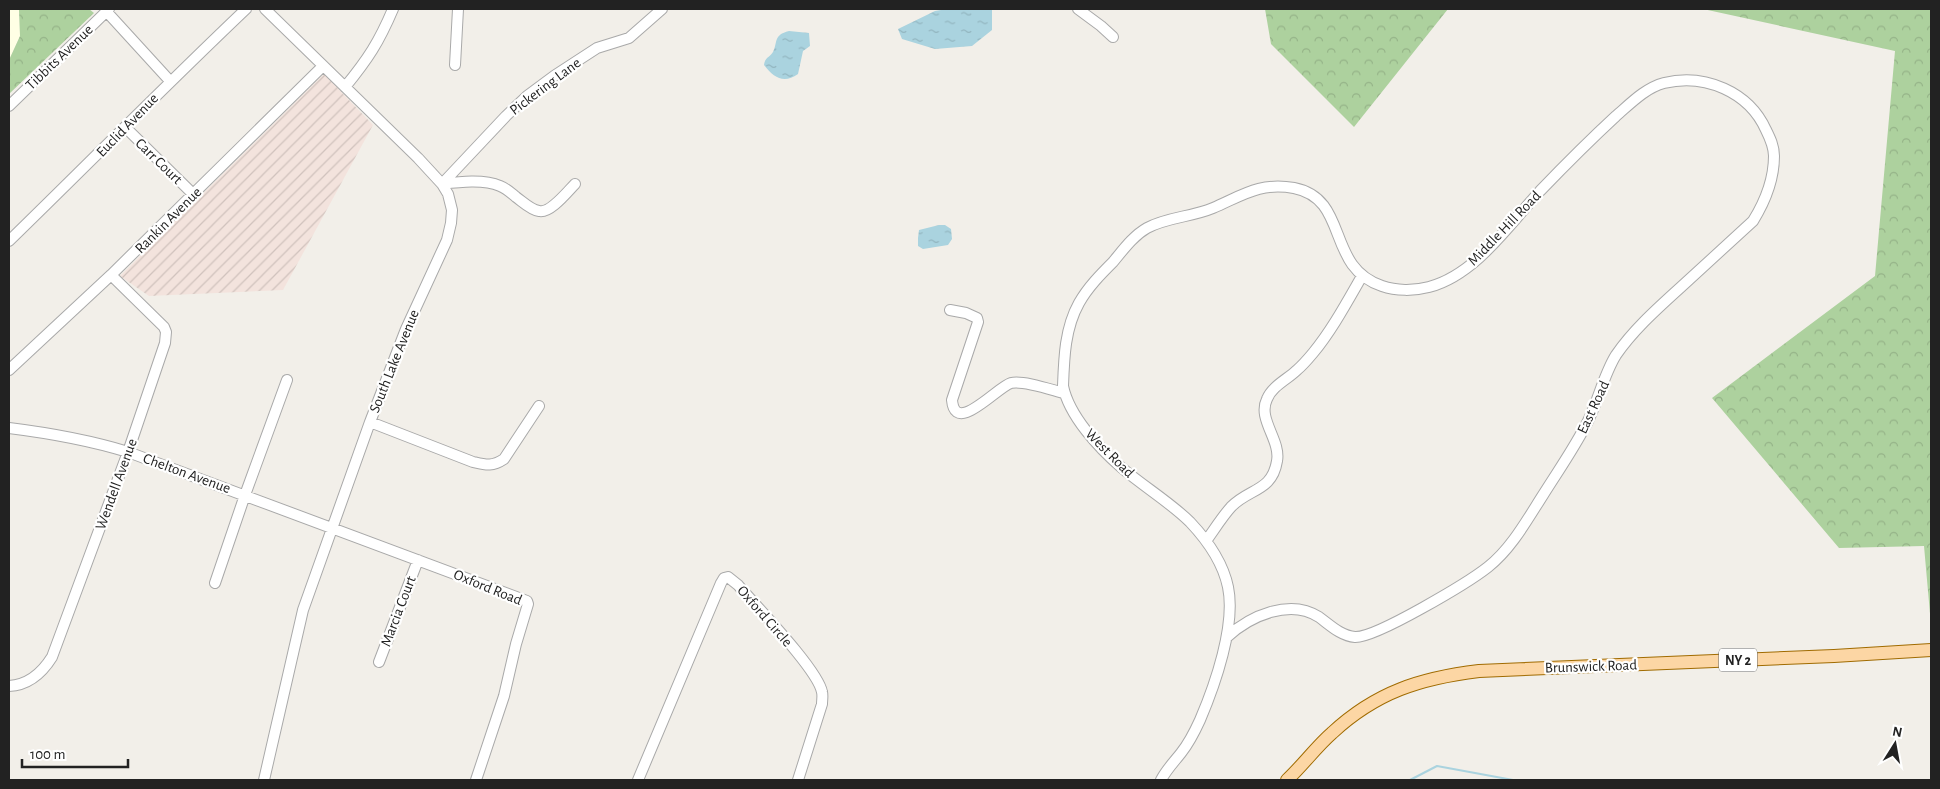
<svg xmlns="http://www.w3.org/2000/svg" width="1940" height="789" font-family="'Alegreya Sans',sans-serif">
  <style>
    .education { fill: #ffffe5 }
    .military { fill: url(#military-furrows) }
    .forest { fill: url(#forest-crowns) }
    .water { fill: url(#water-ripples) }
    .lines { fill: none; stroke-linecap: round; stroke-linejoin: round }
    .stream { stroke: #aad3df; stroke-width: 2 }
    .minor-casing { stroke: #a9a9a9; stroke-width: 12 }
    .major-casing { stroke: #a06b00; stroke-width: 14 }
    .minor { stroke: #fff; stroke-width: 10 }
    .major { stroke: #fcd6a4; stroke-width: 12 }
    .labels { text-anchor: middle; stroke-width: 4.5; stroke-linejoin: round; paint-order: stroke }
    .shield { fill: #fff; stroke: #646464; stroke-width: 1 }
    .shield-label { font-size: 14px; font-weight: bold; fill: #222 }
    .street-label { font-size: 15px; fill: #222; stroke: #fff }
  </style>
  <defs>
    <pattern id="military-furrows" width="10" height="10" patternUnits="userSpaceOnUse" patternTransform="scale(1.25)"><rect width="10" height="10" fill="#f3e3dd"/><path d="M-1 1l2-2M0 10L10 0M9 11l2-2" fill="none" stroke="#d0c2bd"/></pattern>
    <pattern id="forest-crowns" width="20" height="18" patternUnits="userSpaceOnUse" patternTransform="scale(1.25)"><rect width="20" height="18" fill="#add19e"/><path d="M2 6a3 3 0 1 1 6 0M12 15a3 3 0 1 1 6 0" fill="none" stroke="#95b388"/></pattern>
    <pattern id="water-ripples" width="26" height="14" patternUnits="userSpaceOnUse" patternTransform="scale(1.25)"><rect width="26" height="14" fill="#aad3df"/><path d="M2 4q2-2 4 0t4 0M15 11q2-2 4 0t4 0" fill="none" stroke="#92b5bf"/></pattern>
  </defs>
  <rect width="100%" height="100%" fill="#f2efe9"/>
  <path class="education" d="M9 9H19L20 36 9 60Z"/>
  <path class="military" d="M324 74 373 125 283 290 149 296 120 276Z"/>
  <path class="forest" d="M19 9H89L94 13 9 94V60L20 36Z
    M1265 9H1448L1354 127 1271 44Z
    M1703 9H1931V625L1924 546 1839 548 1712 398 1875 276 1895 51Z"/>
  <path class="water" d="M947 9H992V30L972 46 935 49 902 39 898 29 935 11Z
    M789 31 809 33 810 46 803 51 798 74C784 84 774 78 764 65 765 57 769 58 773 52 778 42 773 35 789 31Z
    M939 225H945L951 229 952 239 948 245 923 249 918 246V238L919 230Z"/>
  <g class="lines">
    <path class="stream" d="M1410 780 1437 766 1513 780"/>
    <g class="minor-casing">
      <path id="minor" d="M1078 9 1101 26 1113 37
        M106 11 170 81
        M455 65 458 9
        M345 87C368 59 379 42 393 9
        M9 106 109 9
        M125 127 193 194
        M442 184 506 116 527 96 554 76 597 48 629 38 662 9
        M442 184C459 182 484 179 500 186 506 188 511 193 516 197 523 202 531 210 539 211 550 214 568 191 575 184
        M9 241C88 164 166 85 246 9
        M950 310 966 313 977 318 978 322 952 400C955 436 997 387 1011 383 1023 380 1052 390 1064 393
        M9 370 111 275 323 66
        M370 422 473 462C486 465 492 467 504 459L539 406
        M9 428C49 433 89 440 128 452L527 601 528 604 516 644 504 696 476 780
        M1206 541C1214 530 1222 517 1231 507 1249 488 1272 492 1277 461 1281 440 1257 419 1267 399 1272 386 1288 379 1297 370 1303 365 1308 359 1313 353 1332 330 1347 302 1362 276
        M215 583 245 495 287 380
        M379 662 418 560
        M9 686C28 685 42 673 52 657L128 452 165 343 166 332 164 327 111 275
        M264 780 303 610 370 422 406 329 447 240 451 223 452 210 448 194 442 184 418 158 265 9
        M638 780 721 583 724 578 728 577 738 585C756 606 818 670 822 692 823 696 822 700 822 704L798 780
        M1161 780C1166 770 1174 762 1181 753 1189 743 1195 731 1200 720 1215 685 1236 625 1228 587 1223 563 1207 540 1190 522 1171 503 1143 486 1122 468 1099 448 1069 416 1063 386 1064 357 1065 328 1079 303 1088 287 1101 274 1113 262 1123 250 1133 236 1147 228 1167 217 1192 217 1213 208 1243 195 1260 182 1294 188 1350 199 1325 267 1382 286 1396 291 1414 291 1429 287 1475 275 1509 225 1540 191 1565 165 1590 140 1616 116 1630 104 1645 88 1664 83 1705 73 1749 92 1766 130 1770 138 1774 146 1774 156 1774 180 1766 200 1753 221 1729 243 1705 265 1681 287 1658 308 1634 329 1616 355 1604 374 1598 401 1588 421 1575 447 1558 471 1543 495 1527 520 1511 549 1488 567 1469 582 1376 638 1355 637 1341 636 1330 625 1319 617 1290 598 1250 616 1227 637"/>
    </g>
    <g class="major-casing">
      <path id="major" d="M1287 780C1303 765 1316 747 1332 733 1376 692 1421 678 1479 671L1834 656 1931 650"/>
    </g>
    <use href="#minor" class="minor"/>
    <use href="#major" class="major"/>
  </g>
  <g class="labels">
    <rect class="shield" x="1719" y="648.5" width="38" height="23" rx="4"/>
    <g class="shield-label">
      <text x="1738" y="665">NY 2</text>
    </g>
    <g class="street-label">
      <text transform="translate(59 57) rotate(-44)" y="5">Tibbits Avenue</text>
      <text transform="translate(545 86) rotate(-37)" y="5">Pickering Lane</text>
      <text transform="translate(127 125) rotate(-46)" y="5">Euclid Avenue</text>
      <text transform="translate(159 161) rotate(44)" y="5">Carr Court</text>
      <text transform="translate(168 220) rotate(-45)" y="5">Rankin Avenue</text>
      <text transform="translate(1504 228) rotate(-46)" y="5">Middle Hill Road</text>
      <text transform="translate(394 361) rotate(-68)" y="5">South Lake Avenue</text>
      <text transform="translate(1593 407) rotate(-65)" y="5">East Road</text>
      <text transform="translate(1110 453) rotate(45)" y="5">West Road</text>
      <text transform="translate(187 473) rotate(20)" y="5">Chelton Avenue</text>
      <text transform="translate(116 484) rotate(-70)" y="5">Wendell Avenue</text>
      <text transform="translate(488 587) rotate(22)" y="5">Oxford Road</text>
      <text transform="translate(398 611) rotate(-69)" y="5">Marcia Court</text>
      <text transform="translate(765 616) rotate(49)" y="5">Oxford Circle</text>
      <text transform="translate(1591 666) rotate(-2)" y="5">Brunswick Road</text>
    </g>
  </g>
  <rect width="1940" height="789" fill="none" stroke="#222222" stroke-width="20"/>
  <g transform="translate(1895 744) rotate(11)" stroke="#ffffff" stroke-width="4" paint-order="stroke">
  <path d="M0-4L9 19L0 12L-9 19Z" fill="#222222"/>
  <text y="-8" font-size="14" font-weight="bold" text-anchor="middle" fill="#222222">N</text>
  </g>
  <path d="M22 759v8h106v-8" fill="none" stroke="#222222" stroke-width="2.5"/>
  <text x="30" y="759" font-size="15" fill="#222222" stroke="#ffffff" stroke-width="4" paint-order="stroke">100 m</text>
</svg>
